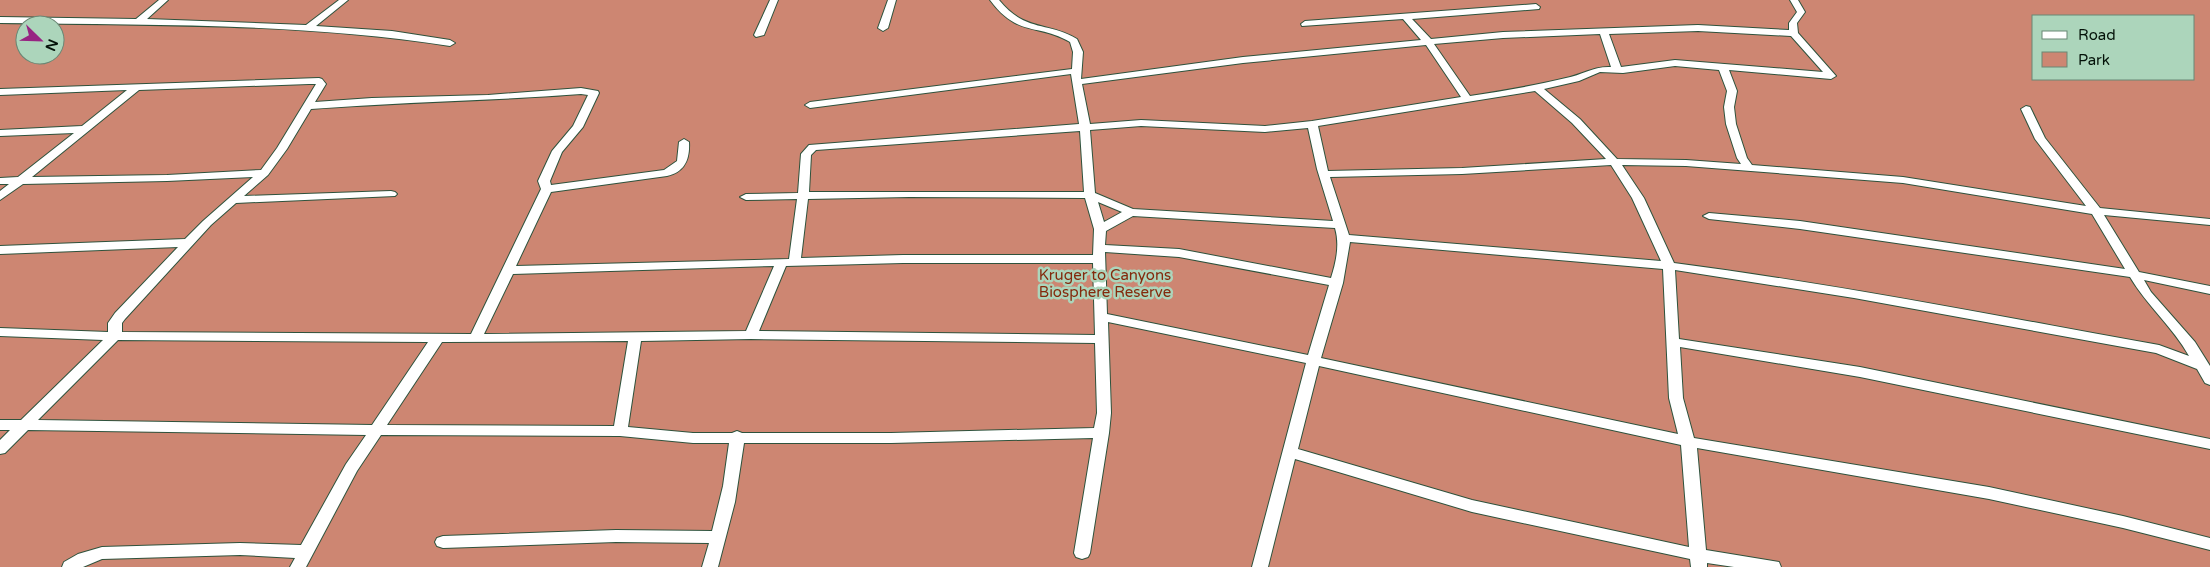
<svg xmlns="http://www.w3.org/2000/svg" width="2210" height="567" font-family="'Varela Round',sans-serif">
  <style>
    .green { fill: #cd8672; fill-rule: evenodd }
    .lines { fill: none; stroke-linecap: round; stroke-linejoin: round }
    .minor-casing { stroke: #2e523c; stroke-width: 2 }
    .minor { fill: #fff; fill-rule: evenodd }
    .labels { text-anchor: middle; stroke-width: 5; stroke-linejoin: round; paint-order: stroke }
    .park-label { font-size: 15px; fill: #84290c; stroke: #acd5bb }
  </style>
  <rect width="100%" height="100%" fill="#acd5bb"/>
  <path class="green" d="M0 0H2210V567H0ZM2034 16H2194V79H2034ZM25 25H55V55H25Z"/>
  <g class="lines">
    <g class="minor-casing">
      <path id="minor" d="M159 0H168L147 19 306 25 339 0H348L316 26 392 31 450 40 455 43 450 46C302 23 150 25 0 23V17L136 19Z
        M770 0H778L764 35 756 37 754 35Z
        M888 0H896L888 28 883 31 878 28Z
        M990 0H999C1026 33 1047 21 1077 39L1083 52 1081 79 1243 57 1421 40 1403 19 1302 26 1301 24 1305 21 1536 4 1540 7 1539 9 1412 19 1431 39 1503 32 1698 25 1789 30V23L1797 12 1790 0H1798L1805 12 1797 23 1798 33 1836 76 1831 79 1729 70 1737 91 1734 107 1736 124 1747 158 1752 165 1903 177 2086 206 2035 139 2021 109 2026 106 2030 107 2045 138 2100 208 2210 219V225L2104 215 2139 272 2210 286V294L2144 280 2151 292 2195 342 2210 366V385L2205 383 2197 369 2156 353 1854 298 1675 270 1679 339 1860 367 2210 439V449L1860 377 1680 347 1683 398 1694 438 1989 487 2123 516 2210 538V550L2123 528 1989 499 1697 448 1706 550 1773 561 1779 562 1781 567H1734L1707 563V567H1691L1690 559 1472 512 1295 459 1268 567H1252L1306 363 1108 322 1111 413 1109 433 1090 553 1088 557 1082 559 1076 557 1074 553 1093 438 891 443H744L735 502 718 567H702L709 543 616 542 443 548 437 546 435 542 437 538 443 536 616 530 712 531 723 486 729 443H693L620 436 381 435 357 471 306 567H290L295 558 240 555 102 559 83 567H62L64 562 78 554 102 547 240 543 301 545 346 464 366 435 28 430 5 453 0 454V440L10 430H0V420H21L103 340 0 336V328L108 332V323L115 313 178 247 0 254V246L185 239 203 221 253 177 167 181 23 184 0 200V191L9 184H0V178L18 177 74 133 0 136V130L82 126 127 90 0 95V89L319 78 322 79 326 84 315 102 372 98 488 95 581 88 598 91 599 93 583 127 562 152 550 181 551 185 664 170 677 161 679 142 684 139 689 142C690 159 685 172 667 176L551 192 516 266 789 259 797 199 746 200 740 197 746 194 798 193 801 154 809 145 1079 124 1071 74 810 108 805 105 810 102 1072 69 1073 52 1070 42C1038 23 1018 38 990 0ZM1698 31 1791 36 1823 72 1675 60 1621 67 1609 34ZM1600 34 1611 67C1594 66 1582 75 1566 78 1534 86 1502 91 1470 96L1434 44 1503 38ZM1426 45 1461 97 1312 121 1265 126 1141 120 1090 124 1082 84 1243 63ZM1675 66 1719 70 1727 91 1724 107 1726 124 1737 158 1741 164 1686 160 1617 159 1580 119 1544 89 1579 81 1600 72 1623 73ZM309 84H316L277 148 261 170 167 175 32 177 139 90ZM1535 91 1572 123 1606 159 1462 168 1328 171 1318 126ZM581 94 588 95 573 126 552 151 538 181 541 189 471 334 122 332V323L125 319 211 225 236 203 395 196 397 194 395 192 391 191 244 196 268 175 287 149 311 109C401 102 491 101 581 94ZM1141 126 1265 132 1308 128 1317 169 1333 221 1133 209 1095 193 1090 130ZM1080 131 1084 192H809L811 155 816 150ZM1611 165 1632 198 1661 261 1349 235 1330 177 1462 174ZM1622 165 1686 166 1903 183 2092 214 2125 269 1800 221 1709 213 1703 216 1709 219 1800 229 2130 277C2147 306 2173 327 2189 356L2159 345C1997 316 1836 284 1674 263L1644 198ZM909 197 1085 198 1094 229 1093 255H903L801 258 808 199ZM1098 202 1122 212 1104 222ZM1133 216 1335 228C1340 245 1336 262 1331 278L1179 249 1105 245 1106 231ZM1350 242 1663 269 1669 398 1678 434 1321 358 1343 283ZM1105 252 1179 257 1329 285 1308 355 1107 314ZM903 263H1093L1095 335 759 331 786 266ZM774 266 746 331 484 334 513 274ZM751 339 1095 343 1097 413 1094 428 891 433H742L737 431 732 433H693L628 427 641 341ZM118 340 428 342 372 425 38 420ZM628 341 614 426 387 425 442 342ZM1319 366 1681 445 1689 547 1472 500 1298 449Z"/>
    </g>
    <use href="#minor" class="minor"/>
  </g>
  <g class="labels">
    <g class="park-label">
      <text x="1105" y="280">Kruger to Canyons<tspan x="1105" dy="17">Biosphere Reserve</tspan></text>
    </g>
  </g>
  <rect x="2032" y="15" width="162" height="65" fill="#acd5bb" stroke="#698774"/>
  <rect x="2042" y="31" width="25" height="8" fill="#ffffff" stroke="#698774"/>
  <text x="2078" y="40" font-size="15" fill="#041209">Road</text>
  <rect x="2042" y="52" width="25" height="15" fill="#cd8672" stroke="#698774"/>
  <text x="2078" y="65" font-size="15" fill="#041209">Park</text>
  <g transform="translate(40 40) rotate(113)"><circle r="24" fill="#acd5bb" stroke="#698774"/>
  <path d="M0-4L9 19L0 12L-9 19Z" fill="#972482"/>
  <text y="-8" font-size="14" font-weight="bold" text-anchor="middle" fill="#041209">N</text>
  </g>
</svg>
